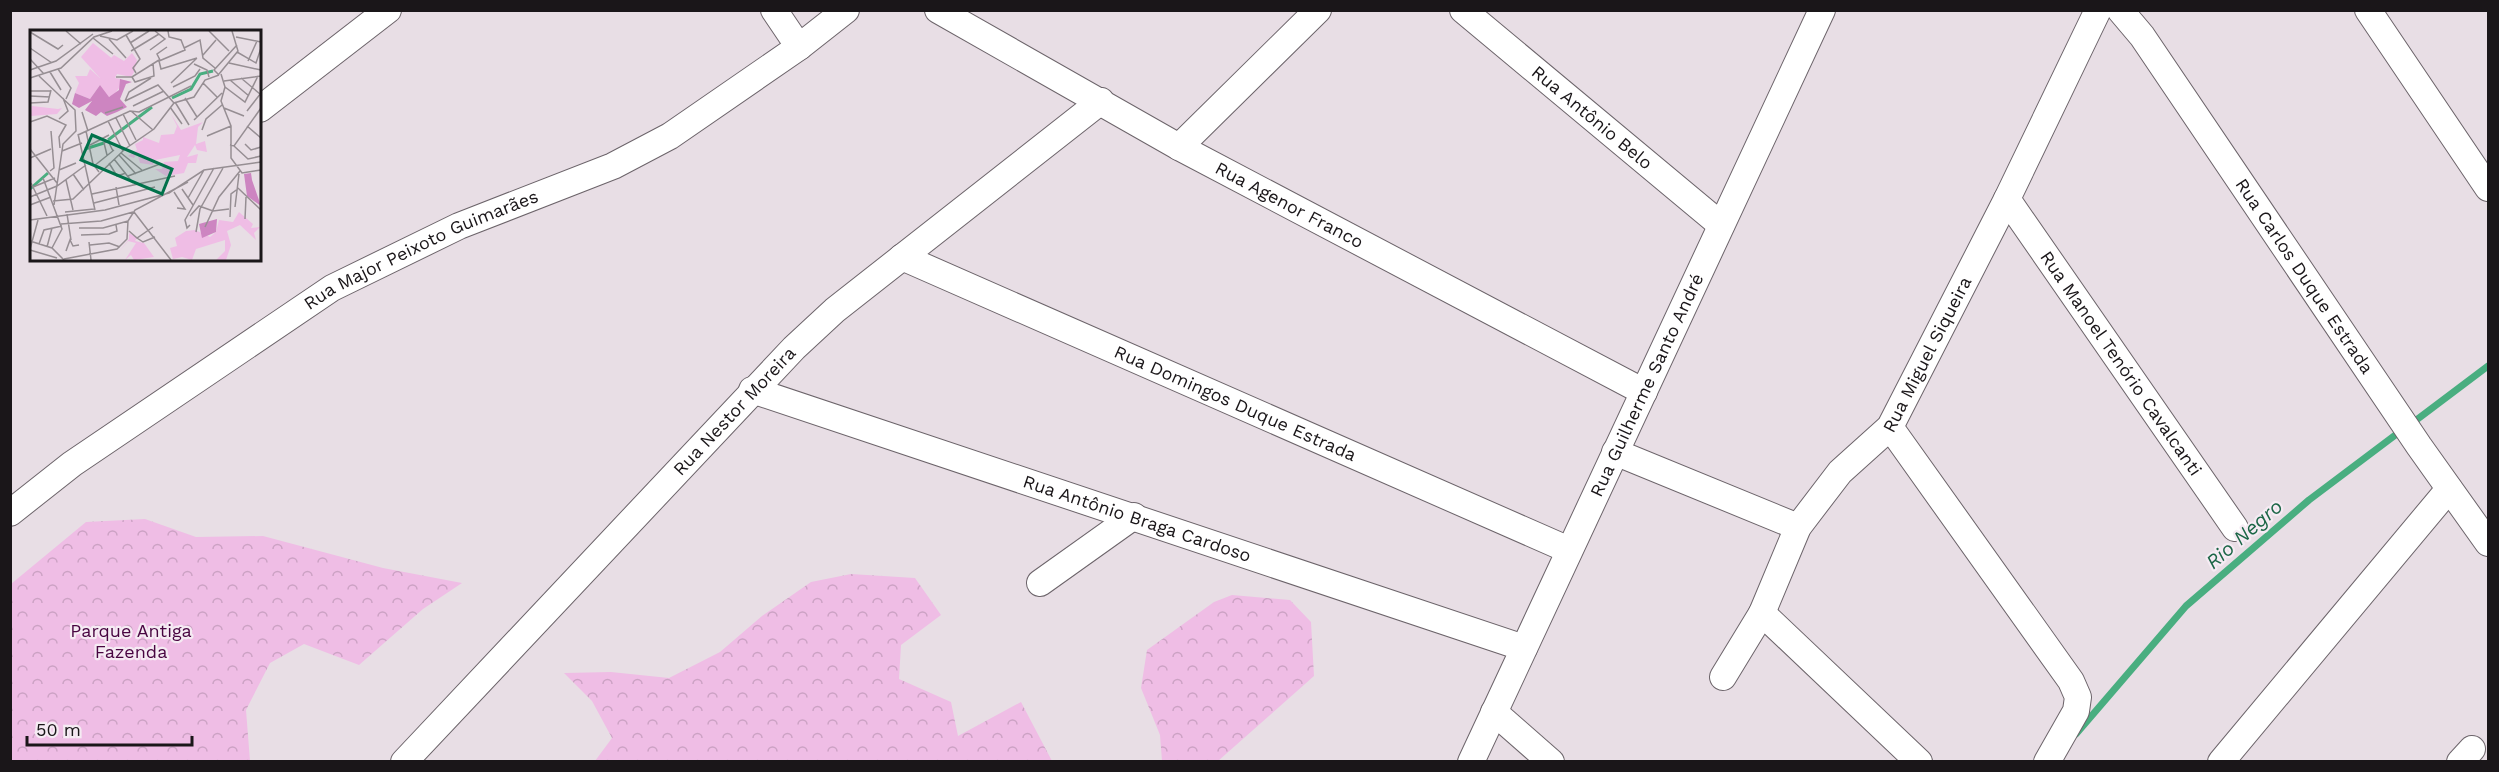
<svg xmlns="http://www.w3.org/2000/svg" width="2499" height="772" font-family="'Work Sans',sans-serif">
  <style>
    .park { fill: url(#park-crowns) }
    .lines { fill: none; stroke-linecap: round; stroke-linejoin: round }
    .stream { stroke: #49ae80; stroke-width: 7 }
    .minor-casing { stroke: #6c646a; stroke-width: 28 }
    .minor { stroke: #fff; stroke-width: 26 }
    .labels { text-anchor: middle; stroke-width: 4.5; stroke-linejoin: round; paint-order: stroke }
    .street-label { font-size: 18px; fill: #1a1619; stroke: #f5ebf3 }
    .park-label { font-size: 18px; fill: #480541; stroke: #f5ebf3 }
    .water-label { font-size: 20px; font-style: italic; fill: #1b6646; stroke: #f5ebf3 }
    .inset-river { fill: none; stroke: #49ae80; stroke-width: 3 }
    .inset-road { fill: none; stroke: #968e93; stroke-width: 1.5 }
    .view { fill: #01724b; fill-opacity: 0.15; stroke: #01724b; stroke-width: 3 }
    .inset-edge { fill: none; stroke: #1a1619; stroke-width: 3 }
  </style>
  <defs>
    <pattern id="park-crowns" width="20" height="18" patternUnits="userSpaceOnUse" patternTransform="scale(1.5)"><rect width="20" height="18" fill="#efbde5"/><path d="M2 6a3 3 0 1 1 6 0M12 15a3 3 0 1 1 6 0" fill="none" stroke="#cca2c4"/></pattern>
  </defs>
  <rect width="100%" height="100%" fill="#e8dee5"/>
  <path class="park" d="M145 519 196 537 263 536 383 568 462 583 423 609 359 665 304 644 270 663 246 710 250 761H11V584L86 522Z
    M851 574 915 578 941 615 901 645 899 679 951 702 958 736 1021 702 1052 761H595L612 738 592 701 564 673 611 672 669 678 720 652 762 616 811 582Z
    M1232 595 1290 600 1311 622 1314 676 1218 761H1162L1160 735 1141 688 1147 650 1214 602Z"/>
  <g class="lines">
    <path class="stream" d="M2411 424 2488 366
      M2076 734 2186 606 2309 500 2402 430"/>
    <g class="minor-casing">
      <g id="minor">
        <path d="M774 10 799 47"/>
        <path id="s1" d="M938 10 1179 147 1644 392"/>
        <path id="s2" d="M1463 10 1721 225"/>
        <path id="s3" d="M2120 10 2142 36 2419 446 2488 543"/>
        <path d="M2368 10 2488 188"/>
        <path d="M260 109 388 10"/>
        <path d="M1179 147 1318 10"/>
        <path id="s4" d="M2007 199 2235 528"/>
        <path id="s5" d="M902 257 1569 550"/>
        <path id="s6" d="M752 390 1524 648"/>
        <path d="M1890 427 2071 681 2078 697 2076 711 2047 762"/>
        <path d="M1615 452 1798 527"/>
        <path id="s7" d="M10 513 72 464 332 288 459 226 613 166 670 136 799 47 846 10"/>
        <path d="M1040 583 1134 516"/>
        <path d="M1762 613 1919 762"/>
        <path id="s8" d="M1723 677 1762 613 1798 527 1840 472 1890 427 2007 199 2098 10"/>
        <path d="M1494 712 1551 762"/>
        <path id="s9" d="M404 762 794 348 835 310 1101 101"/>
        <path id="s10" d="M1471 762 1822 10"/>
        <path d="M2221 762 2449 489"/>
        <path d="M2460 762 2472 749"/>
      </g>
    </g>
    <use href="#minor" class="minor"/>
  </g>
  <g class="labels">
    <g class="street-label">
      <text dy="6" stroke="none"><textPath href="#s2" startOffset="168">Rua Antônio Belo</textPath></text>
      <text dy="6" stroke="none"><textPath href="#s1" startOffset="402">Rua Agenor Franco</textPath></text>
      <text dy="6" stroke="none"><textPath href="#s7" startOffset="490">Rua Major Peixoto Guimarães</textPath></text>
      <text dy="6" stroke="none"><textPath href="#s3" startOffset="324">Rua Carlos Duque Estrada</textPath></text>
      <text dy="6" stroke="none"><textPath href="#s8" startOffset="386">Rua Miguel Siqueira</textPath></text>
      <text dy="6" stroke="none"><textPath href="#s4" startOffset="200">Rua Manoel Tenório Cavalcanti</textPath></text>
      <text dy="6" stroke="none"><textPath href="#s10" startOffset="416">Rua Guilherme Santo André</textPath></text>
      <text dy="6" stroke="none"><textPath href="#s5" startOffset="364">Rua Domingos Duque Estrada</textPath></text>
      <text dy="6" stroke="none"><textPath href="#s9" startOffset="482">Rua Nestor Moreira</textPath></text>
      <text dy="6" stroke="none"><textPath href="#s6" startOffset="406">Rua Antônio Braga Cardoso</textPath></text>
    </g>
    <g class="park-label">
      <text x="131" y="637">Parque Antiga<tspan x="131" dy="21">Fazenda</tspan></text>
    </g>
    <g class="water-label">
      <text transform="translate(2244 534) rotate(-41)" y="7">Rio Negro</text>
    </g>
  </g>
  <g transform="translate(30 30)">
    <rect width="231" height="231" fill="#e8dee5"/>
    <path d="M102 23 107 30 104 42 101 47 87 44 85 48 91 49 92 54 83 66 76 67 70 55 60 69 45 63 49 53 45 46H57L60 39 70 48 89 35 81 28 84 25 94 31ZM2 76 28 79 32 78 27 84 1 86ZM209 182 223 194 221 198 230 197 224 203 226 210 210 195 197 201 201 215 196 230H186L195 221V210L166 219 162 230 152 227 143 229 140 218 147 216 145 208 156 201 165 200 180 207 186 202 189 190 203 192ZM99 203 107 208 105 211 114 213 124 227 104 230 101 225 95 230 106 213 98 211 89 222 99 209Z" fill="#efbde5"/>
    <path d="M90 49 102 52 96 54 90 69 97 77 87 82 77 86 71 82 66 86 55 80 62 71 49 78 42 74 45 63 60 69 70 55 79 67 89 60ZM221 143 222 150 231 176 217 166 214 144ZM187 189 186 202 172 208 169 194Z" fill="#cd85c1"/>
    <path d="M63 13 90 35 78 50 70 48 51 27Z" fill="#efbde5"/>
    <path d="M141 84 151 100 173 92 168 97 166 114 175 111 177 122 167 120 165 115 157 127 168 124 166 133H158L154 143 136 146 125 139H132L134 132 148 131 150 125 125 130 123 135 110 133 107 123 104 128 98 126 107 120 105 114 113 110V107L129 113 131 105 144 104 147 96Z" fill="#efbde5"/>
    <path class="inset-river" d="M142 68 161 59 170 44 183 41M78 110 122 77M55 119 74 113M0 159 18 143"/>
    <path class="inset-road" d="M36 1 51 14M138 1 139 7 151 10 155 20 129 31 131 39 167 28M179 1 199 21M0 2 28 19 33 15M96 5 110 29 103 38 106 43M70 6 87 10 103 1M206 7 231 12M63 8 83 24M79 9 96 28M100 13 119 1M0 18 22 33M154 18 170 10 173 28 185 38M120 20 135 9 125 1M101 21 129 4M207 22 226 33 231 18M173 25 186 10M0 29 14 44M130 30 127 24 137 17M218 31 227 11M199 33 231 40M164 34 177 40 179 47M28 39 41 58 36 69M0 40 26 31 63 4M20 42 31 60M189 44 208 21 202 1M191 44 195 57 191 71 201 96V128L212 143 231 140M189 45 184 40 207 15M9 46 45 80 46 101 33 114 24 175M86 47H102L129 30M102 47 105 52 124 46 123 33M0 48 31 38 64 7 82 1M211 48 230 64M200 50 219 66M194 51 231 46M141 53 167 28M173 53 187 67M143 57 165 46 170 39M195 57 215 72 228 46M0 61H21M0 66 20 67M155 68 167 87M95 71 128 55 144 73M95 71 99 62 121 48M145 72 159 95M0 73 18 72 21 60M103 76 134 61M140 77 152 94M194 78 214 86M101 81 123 100M217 81 231 63M52 82 58 101M75 83 93 77M93 84 106 110M86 88 100 116M29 89 38 81 33 68M164 90 192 63M78 91 93 121M0 92 17 86 36 95 29 107 30 118M217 96 231 108M172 100 176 89 192 75M56 101 63 134 69 142M48 104 65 180M48 105 100 81 109 82 161 56M177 106 201 96M215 114 221 120 231 117M60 115 79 105M200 115 204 116 231 78M204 116 218 129 231 126M0 119 27 153M32 121 52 113M91 123 113 141M77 125 74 113 78 111 83 121M89 125 106 144M0 128 21 119M84 129 103 153M79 133 87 146 96 143M64 136 84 120M29 140 46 133M20 141 24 138 21 101M43 144 54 160M98 146 130 134M13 148 32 199 22 218M36 150 43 180M1 153 17 186M3 157 25 148M86 157 89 175M152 159 163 175M209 159 231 180M144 162 155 179 147 178M62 164 145 146M0 167 27 156 56 135M158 168 174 140M23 171 43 169 95 119 124 99 144 73 164 67 175 50 189 45M64 173 125 157M0 175 21 167M205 177 209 144M35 182 64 179M104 182 141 230M37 184 41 210M160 186 169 176 183 181 199 179M200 187 201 164 209 158M215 189 216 167M0 190 75 180 139 163 174 140 231 132M31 194 71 191 103 182M160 195 157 198 155 190 184 138M175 197 189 167 210 141M49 198H73L98 191M99 201 107 208 123 197M166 202 170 179 193 138M51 205 79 204 87 201 86 195M107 208 113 212 125 207M0 211 22 218 34 230M59 212 61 230M9 214 14 200 32 196M60 215 79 213 90 217M17 217 22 198M0 219 8 190M0 220 27 228M36 221 40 210 43 216 49 215M34 229 87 219 97 209 98 191 105 180 158 152"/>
    <path class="view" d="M62 105 142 139 132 164 51 130Z"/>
    <rect width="231" height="231" class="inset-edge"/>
  </g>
  <rect width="2499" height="772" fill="none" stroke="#1a1619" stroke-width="24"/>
  <path d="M27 736v9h165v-9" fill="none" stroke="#1a1619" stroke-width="3"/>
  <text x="36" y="736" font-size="18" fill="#1a1619" stroke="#f5ebf3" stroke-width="4.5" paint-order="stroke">50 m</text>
</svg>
